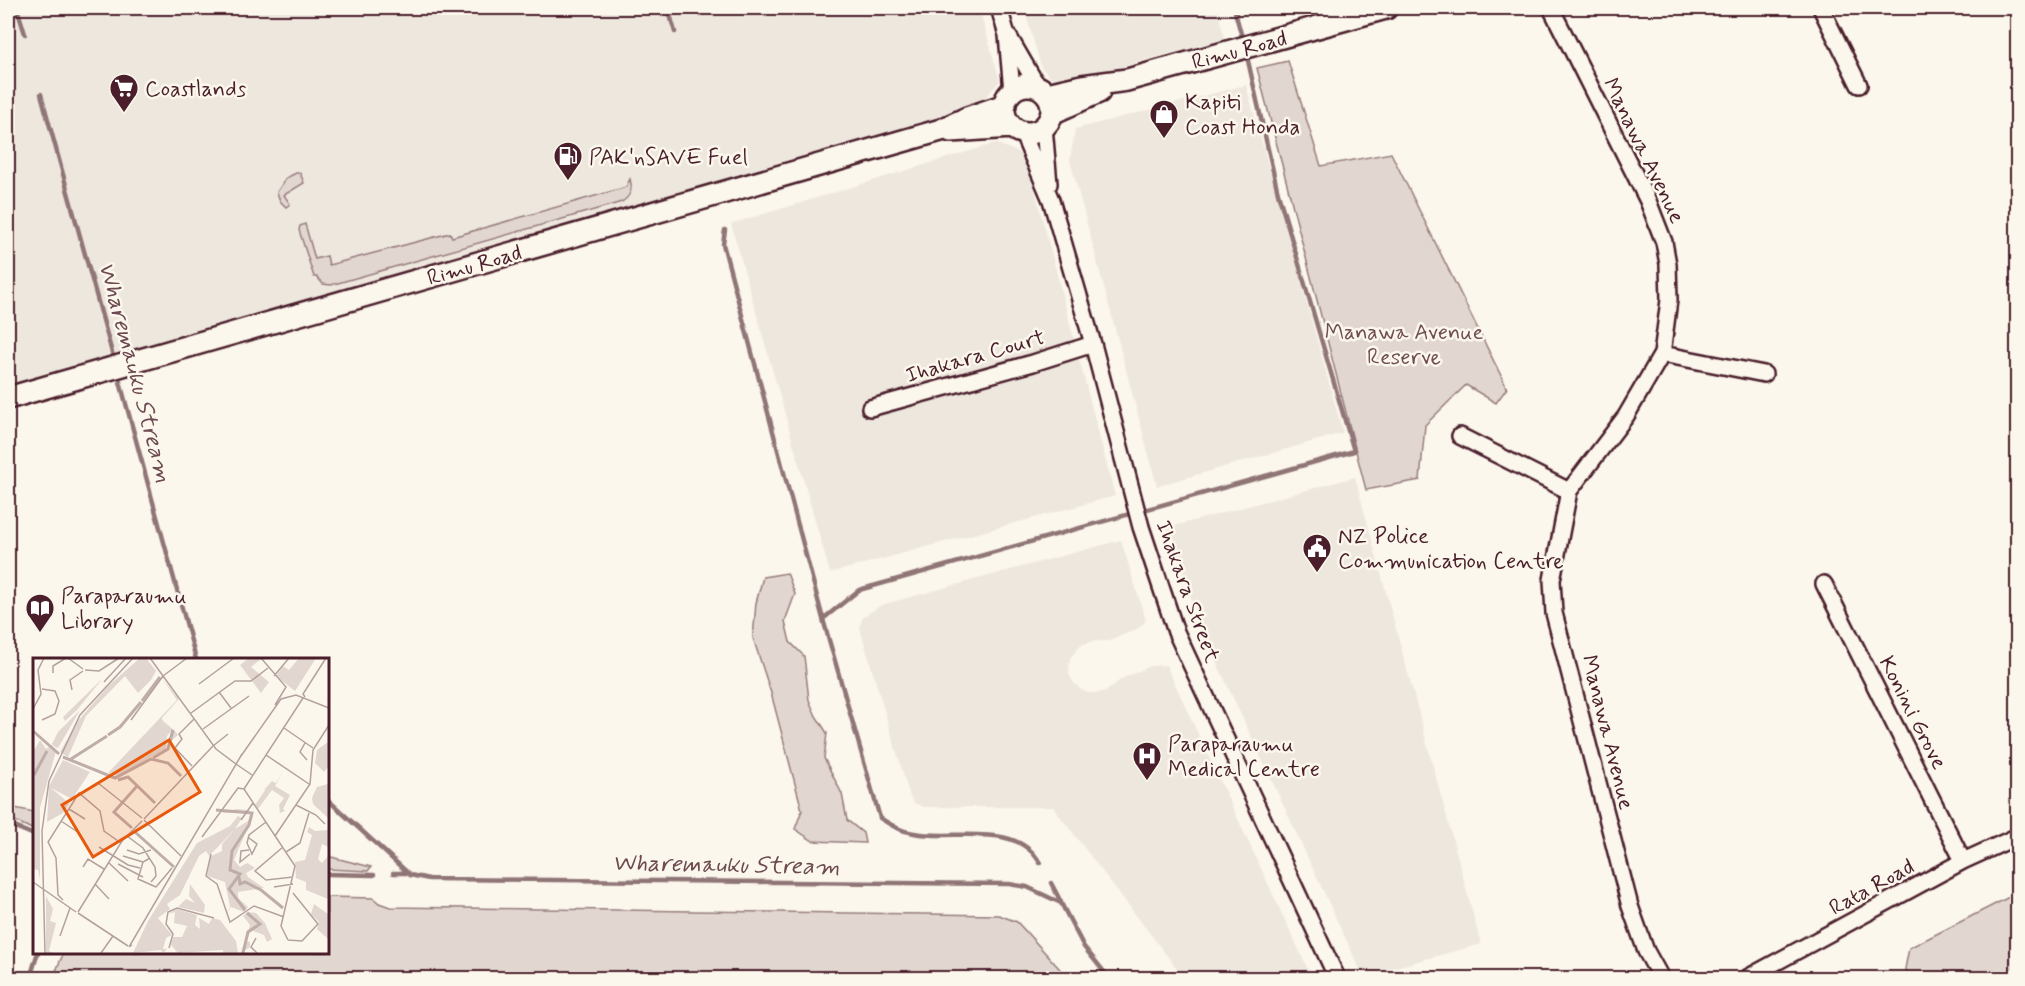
<svg xmlns="http://www.w3.org/2000/svg" width="2025" height="986" font-family="Mynerve,sans-serif">
  <style>
    .built { fill: #eee7de }
    .green { fill: #e2d7d0; stroke: #967b7e; stroke-width: 1.5 }
    .lines { fill: none; stroke-linecap: round; stroke-linejoin: round }
    .stream { stroke: #907477; stroke-width: 4.5 }
    .street-casing { stroke: #4a1f2b; stroke-width: 20 }
    .secondary-casing { stroke: #4a1f2b; stroke-width: 26 }
    .street { stroke: #fbf7ec; stroke-width: 15 }
    .secondary { stroke: #fbf7ec; stroke-width: 21 }
    .labels { text-anchor: middle; stroke-width: 5; stroke-linejoin: round; paint-order: stroke }
    .street-label { font-size: 22px; fill: #4a1f2b; stroke: #fbf7ec }
    .poi-label { font-size: 22px; fill: #4a1f2b; stroke: #fbf7ec; text-anchor: start }
    .park-label { font-size: 22px; fill: #704d54; stroke: #fbf7ec }
    .water-label { font-size: 24px; font-style: italic; fill: #6d4a51; stroke: #fbf7ec }
    .inset-river { fill: none; stroke: #bfadaa; stroke-width: 3 }
    .inset-road { fill: none; stroke: #b4a19f; stroke-width: 1.5 }
    .view { fill: #e8590c; fill-opacity: 0.15; stroke: #e8590c; stroke-width: 3 }
    .inset-edge { fill: none; stroke: #4a1f2b; stroke-width: 3 }
  </style>
  <rect width="100%" height="100%" fill="#fbf7ec"/>
  <filter id="ink" filterUnits="userSpaceOnUse"><feTurbulence type="fractalNoise" baseFrequency=".0167" numOctaves="2"/><feDisplacementMap in="SourceGraphic" scale="12" xChannelSelector="R" yChannelSelector="G"/><feConvolveMatrix kernelMatrix="1 2 1 2 8 2 1 2 1" color-interpolation-filters="sRGB"/></filter>
  <g filter="url(#ink)">
    <path class="built" d="M8 8H979L1000 81 977 107 710 196 8 392Z
      M1024 8H1217L1225 39 1062 83 1054 81 1041 67Z
      M1246 85 1343 433 1157 486 1070 160 1075 129Z
      M996 143 1026 156 1115 496 830 573 731 224Z
      M1355 477 1481 944 1363 976 1215 659 1200 624 1167 528Z
      M1121 540 1146 621 1137 629 1109 641H1094L1081 645 1070 658 1069 674 1073 682 1080 689 1088 693H1098L1106 691 1123 678 1150 666 1166 665 1312 978H1184L1053 807H924L914 803 910 797 861 632 860 625 863 617 881 605Z"/>
    <path class="green" d="M1288 61 1321 166 1391 153 1507 388 1496 403 1466 385 1425 425 1420 480 1366 490 1257 68Z
      M296 173H300L304 183 284 195 290 204 286 207 280 201 277 192 286 178Z
      M630 179C633 189 631 196 622 202L331 285 323 284 317 277H314L299 230 300 226 305 224 315 259 327 256 329 265 450 233 452 237 623 188 626 187Z
      M787 573 795 594 785 621 790 642 804 656 809 700 816 716 827 733 824 758 842 794 847 820 863 833 865 843 813 841 795 829 802 810 771 693 753 638 756 603 763 577Z
      M15 808 34 812V830L13 820Z
      M327 856 371 867 368 871 327 869Z
      M2017 893V978H1910L1905 969 1909 948Z
      M327 897 373 898 379 903 390 907 999 915 1017 922 1068 978H53L64 952H327Z"/>
    <g class="lines">
      <path class="stream" d="M17 8 25 34
        M668 8 675 32
        M1234 8 1243 41
        M41 94 114 360
        M725 230 723 244 823 619 880 818C891 825 900 831 914 833 952 841 1017 820 1040 863
        M117 371 196 659
        M823 619 859 590 1354 451 1278 193 1246 52
        M327 799 410 875 429 879 1009 884 1027 887 1061 903 1084 947 1109 978
        M8 824 34 835
        M393 873H408
        M327 874 374 875
        M1051 883 1061 902
        M30 978 38 952"/>
      <g class="street-casing">
        <path id="street" d="M999 8 1007 35 1012 91
          M1551 8 1648 201 1664 242 1668 264 1669 300 1662 354 1626 416 1569 491 1552 580 1554 613 1630 906 1646 951 1661 978
          M1821 8 1859 85
          M1009 37 1038 87
          M1044 127 1049 184
          M1022 132 1051 200 1093 344 1141 527 1176 632 1337 978
          M1662 354 1764 374
          M870 408 1033 363 1093 344
          M1460 436 1569 491
          M1824 584 1963 861
          M1747 978 1963 861 2018 836"/>
      </g>
      <g class="secondary-casing">
        <path id="secondary" d="M1004 109a24 24 0 1 1 48 0a24 24 0 1 1-48 0Z
          M1047 94 1082 86 1127 80 1386 8
          M1052 113 1099 92
          M951 131 1012 127
          M8 398 941 130 967 118 1005 105"/>
      </g>
      <use href="#street" class="street"/>
      <use href="#secondary" class="secondary"/>
    </g>
  </g>
  <defs>
    <g id="supermarket-pin" transform="scale(1.5)"><path d="M0 17L-7.5 6A9.5 9.5 0 1 1 7.5 6Z" fill="#4a1f2b" stroke="#fbf7ec"/><path d="M-6-5.5h2.5l.6 2H6L4.5 2H-2.5L-4.4-4H-6ZM-1.5 3.2a1.3 1.3 0 1 0 .1 0ZM3 3.2a1.3 1.3 0 1 0 .1 0Z" fill="#fff"/></g>
    <g id="shop-pin" transform="scale(1.5)"><path d="M0 17L-7.5 6A9.5 9.5 0 1 1 7.5 6Z" fill="#4a1f2b" stroke="#fbf7ec"/><path d="M-5-2.5h2.3a2.7 3.5 0 0 1 5.4 0H5L5.5 6h-11ZM-1.5-2.5h3a1.5 2.3 0 0 0-3 0Z" fill="#fff"/></g>
    <g id="fuel-pin" transform="scale(1.5)"><path d="M0 17L-7.5 6A9.5 9.5 0 1 1 7.5 6Z" fill="#4a1f2b" stroke="#fbf7ec"/><path d="M-5.5-6h7V0h2V4h1.3V-2.5L3-4.5l.8-.8L6-3V5H2.5V1h-1V6h-7ZM-4.2-4.7v3.2H.2V-4.7Z" fill="#fff"/></g>
    <g id="civic-pin" transform="scale(1.5)"><path d="M0 17L-7.5 6A9.5 9.5 0 1 1 7.5 6Z" fill="#4a1f2b" stroke="#fbf7ec"/><path d="M-.6-6.5H3V-4.5H.6V-3L4-1V1h2V6H-6V1h2V-1L-.6-3ZM-1.2 2.5V6h2.4V2.5Z" fill="#fff"/></g>
    <g id="library-pin" transform="scale(1.5)"><path d="M0 17L-7.5 6A9.5 9.5 0 1 1 7.5 6Z" fill="#4a1f2b" stroke="#fbf7ec"/><path d="M-6-4Q-3-5.5-.7-3.5V5Q-3 3-6 4ZM6-4Q3-5.5 .7-3.5V5Q3 3 6 4Z" fill="#fff"/></g>
    <g id="hospital-pin" transform="scale(1.5)"><path d="M0 17L-7.5 6A9.5 9.5 0 1 1 7.5 6Z" fill="#4a1f2b" stroke="#fbf7ec"/><path d="M-5-5h3v3.5h4V-5h3V5h-3V1.5h-4V5h-3Z" fill="#fff"/></g>
  </defs>
  <g fill-rule="evenodd">
    <use href="#supermarket-pin" x="124" y="88"/>
    <use href="#shop-pin" x="1164" y="114"/>
    <use href="#fuel-pin" x="568" y="156"/>
    <use href="#civic-pin" x="1317" y="548"/>
    <use href="#library-pin" x="40" y="608"/>
    <use href="#hospital-pin" x="1147" y="756"/>
  </g>
  <g class="labels">
    <g class="street-label">
      <text transform="translate(1239 49) rotate(-15)" y="8">Rimu Road</text>
      <text transform="translate(1645 150) rotate(64)" y="8">Manawa Avenue</text>
      <text transform="translate(474 264) rotate(-16)" y="8">Rimu Road</text>
      <text transform="translate(975 355) rotate(-16)" y="8">Ihakara Court</text>
      <text transform="translate(1189 591) rotate(70)" y="8">Ihakara Street</text>
      <text transform="translate(1914 712) rotate(63)" y="8">Konini Grove</text>
      <text transform="translate(1609 732) rotate(76)" y="8">Manawa Avenue</text>
      <text transform="translate(1871 886) rotate(-29)" y="8">Rata Road</text>
    </g>
    <g class="poi-label">
      <text x="145" y="96">Coastlands</text>
      <text x="1185" y="109">Kapiti<tspan x="1185" dy="25">Coast Honda</tspan></text>
      <text x="589" y="164">PAK'nSAVE Fuel</text>
      <text x="1338" y="543">NZ Police<tspan x="1338" dy="25">Communication Centre</tspan></text>
      <text x="61" y="603">Paraparaumu<tspan x="61" dy="25">Library</tspan></text>
      <text x="1168" y="751">Paraparaumu<tspan x="1168" dy="25">Medical Centre</tspan></text>
    </g>
    <g class="park-label">
      <text x="1404" y="339">Manawa Avenue<tspan x="1404" dy="25">Reserve</tspan></text>
    </g>
    <g class="water-label">
      <text transform="translate(136 372) rotate(75)" y="8">Wharemauku Stream</text>
      <text transform="translate(726 864) rotate(1)" y="8">Wharemauku Stream</text>
    </g>
  </g>
  <g transform="translate(33 658)">
    <rect width="296" height="296" fill="#fbf7ec"/>
    <path d="M107 0H113L123 13 118 22 105 35 92 18 53 58 35 99 27 94 44 64 75 28ZM216 0 228 1 218 9 236 24 228 35 207 7ZM266 0H283L262 33 243 18 250 8 256 12ZM70 20 44 52 32 63 30 59ZM129 20 146 41 129 60 130 63 142 73 145 77 137 84 142 88 141 90 135 82 139 72 134 78 133 91 85 118 75 115 144 42ZM47 52 25 90 22 89 19 86 25 74ZM7 82 13 91 19 87 23 93 7 150V221L5 212 0 211V94ZM295 84V109L291 114 282 105 284 92ZM30 102 57 114 39 141 18 130 36 145 30 155 14 164 16 128ZM251 112 242 128 257 137 250 151 252 153 247 155 246 147 251 140 239 132 225 151 222 147 233 131 230 133 239 123 243 125ZM295 126H296L295 160 280 146 279 140 284 129ZM203 151 216 152 220 157 201 202 207 209 214 205 222 210 213 215 215 219 231 230 205 234V240L215 249 211 254 198 249 193 256 197 249 192 224 174 218 178 198 189 193V186L202 171 176 198 173 193 166 198 147 237 134 246 137 251 125 260 139 277 133 280 130 291H134L130 295 128 292 100 295 115 263 164 185 197 168 205 158 209 160 202 171 215 163 218 155H188ZM276 169 282 173 295 172V189L289 186 285 201 289 205 295 198V241L273 232V224L263 220 262 204 272 202 279 177 274 174ZM157 226 172 247 171 255 145 249 153 241 162 245 156 238ZM13 238 20 251 17 263 23 265 16 293 20 295H13ZM281 246 295 256V281L284 271 286 264 278 256ZM144 251 164 257 162 267 167 271 166 260 176 266 179 260 187 262 203 283 205 295H190V292L145 295 138 287 140 279H149L154 268 141 265 142 254 134 256ZM215 254 223 255 232 265 239 281 234 284 231 277 218 272 213 283 217 284V289L208 295 217 267 210 258Z" fill="#e2d7d0"/>
    <path class="inset-river" d="M109 43 127 19M0 73 26 96M75 77 87 69 108 44M30 99 82 120 118 101 135 105 148 118M120 100 135 91 140 72M38 101 74 78M1 117 14 93M85 122 95 119 122 145M183 152 219 155 216 167 199 193 197 212 207 216 196 231 212 252M99 170 81 154 104 128M102 174 141 209M206 219 207 226 212 224 228 232 250 250M210 295 215 274 227 266 214 255"/>
    <path class="inset-road" d="M35 0 50 11M117 0 183 91 203 106M228 0 253 29 242 47M52 12 66 13 86 0M20 15V8L33 0M130 18 154 0M241 18 256 0M71 24 93 0M166 26 201 0M39 32 37 22 50 13M186 34 198 50M272 39 270 36 293 0M0 51 8 36 5 12 11 0M158 55 202 23H218L235 10M9 62 22 56 26 43 22 33 9 31M98 62 130 18M251 70 280 90M170 71 216 38M272 85 267 94 274 102M180 88 195 76M233 97 276 126M208 98 248 41 263 37 296 50M203 106 219 117M159 108 142 90 149 81 146 76 161 61M65 125 109 160M211 131 262 208 248 268 255 282M211 131 270 40M263 147 283 157 292 166M36 151 52 161M111 161 180 88M111 162 148 198M208 162 220 145M28 163 46 175M94 178 110 190 122 209 123 218 118 224M242 178 277 126 280 92 296 67M169 179 205 130 211 131M216 180 224 186 219 196 214 185 216 177 233 164M66 189 95 207 107 210M250 189 222 213 233 222 260 219M94 192 106 196 118 192M216 192 208 193 207 204 217 196M253 194 267 185 276 155M178 196 173 218 184 226 197 264 221 248 251 259M90 198 110 204M117 200 110 204 105 221 123 229M76 205 95 223M85 206 110 219M50 209 55 201 71 211M0 224 43 254M62 226 76 241M123 229 139 210M241 229 260 226M30 242 25 237 23 200 15 184 46 135 67 153 71 173 88 185M45 254 89 183 109 163M45 255 95 288M27 278 37 250M223 280 218 289 224 295M255 282 269 283 285 266 260 235M99 287 96 289 209 96M136 290 140 276 133 266 135 254 144 250 181 260M12 295 9 173 16 123 47 57 100 0M68 295 80 278"/>
    <path class="view" d="M136 82 167 134 60 199 29 147Z"/>
    <rect width="296" height="296" class="inset-edge"/>
  </g>
  <rect width="2025" height="986" fill="none" stroke="#fbf7ec" stroke-width="30"/>
  <rect x="15" y="15" width="1995" height="956" fill="none" stroke="#4a1f2b" stroke-width="2" filter="url(#ink)"/>
</svg>
